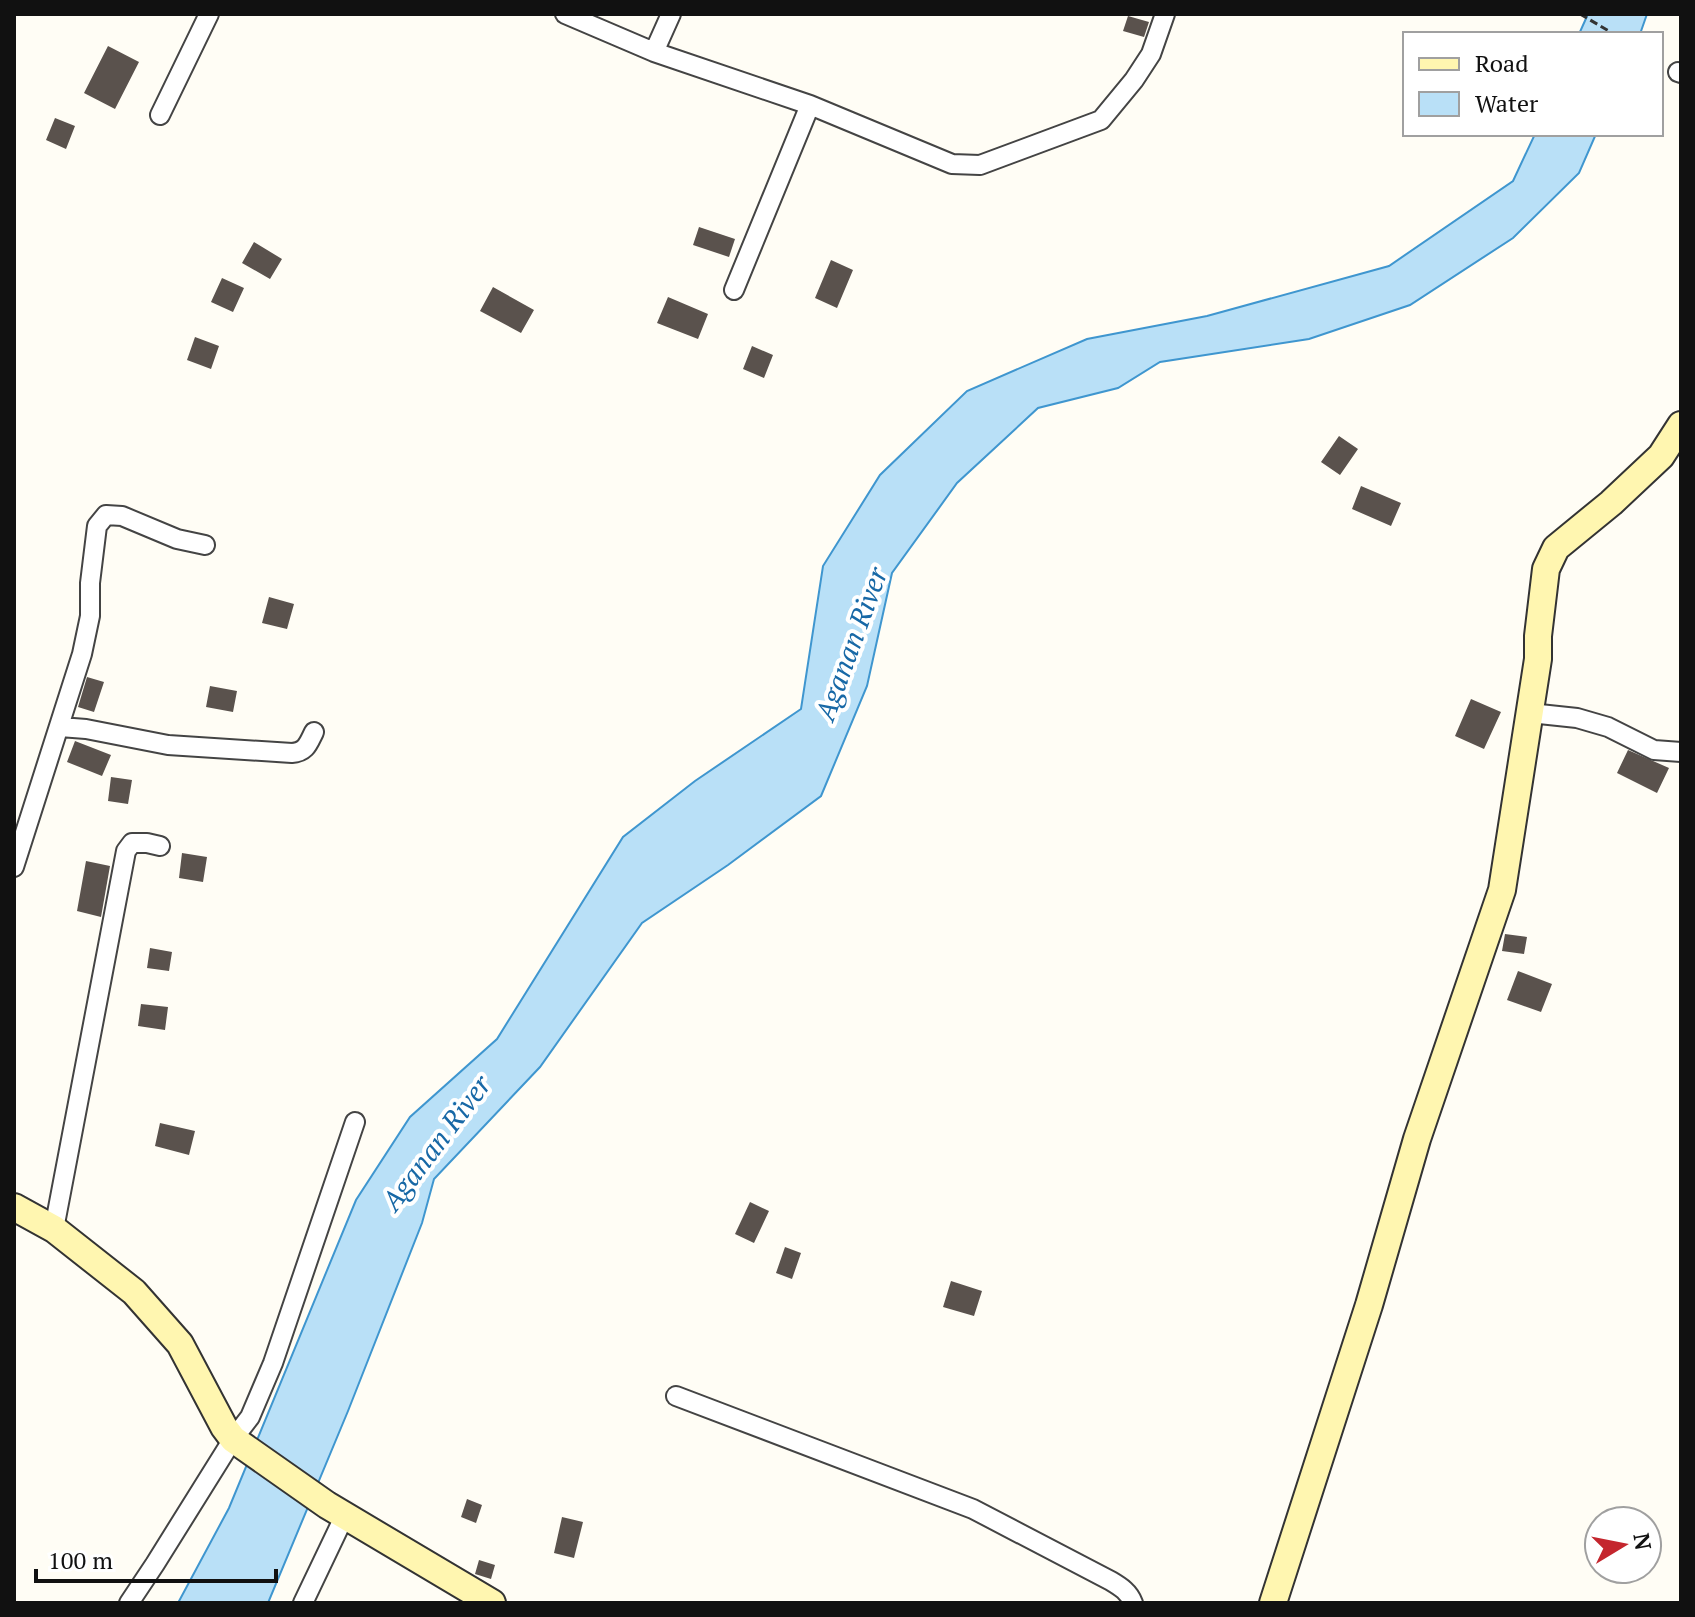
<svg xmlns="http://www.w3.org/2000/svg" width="1695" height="1617" font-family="'PT Serif',serif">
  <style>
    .water { fill: #b9e0f7; stroke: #3f96cf; stroke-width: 2 }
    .building { fill: #5a524d }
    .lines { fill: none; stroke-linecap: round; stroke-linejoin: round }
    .street-casing { stroke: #444; stroke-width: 22 }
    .secondary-casing { stroke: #333; stroke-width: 30 }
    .path { stroke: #333; stroke-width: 3; stroke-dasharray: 8 4; stroke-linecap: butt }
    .street { stroke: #fff; stroke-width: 18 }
    .secondary { stroke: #fff6b0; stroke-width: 26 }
    .labels { text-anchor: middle; stroke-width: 8; stroke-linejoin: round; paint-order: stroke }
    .water-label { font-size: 28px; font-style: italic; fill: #1768a6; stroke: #fff }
  </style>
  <rect width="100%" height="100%" fill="#fffdf5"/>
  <path class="water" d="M1588 14H1647L1640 34H1579Z
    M1535 134H1596L1579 173 1513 238 1410 305 1309 339 1160 362 1118 388 1038 408 957 483 892 573 867 686 821 796 728 865 642 923 540 1067 434 1179 422 1223 348 1411 268 1603H178L229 1508 356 1200 410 1117 497 1039 623 837 695 781 801 709 823 566 880 475 967 391 1087 339 1207 316 1389 266 1513 181Z"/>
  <path class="building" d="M1128 16 1149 22 1144 37 1123 31Z
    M108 46 139 62 115 109 84 93Z
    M55 118 75 126 66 149 46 140Z
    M699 227 735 239 729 257 693 245Z
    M254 242 282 259 270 279 242 263Z
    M831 260 853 270 837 308 815 298Z
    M222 278 244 288 233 312 211 302Z
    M493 287 534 310 521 333 480 311Z
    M668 297 708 314 698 339 657 323Z
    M195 337 219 346 211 369 187 360Z
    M752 346 773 355 764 378 743 369Z
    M1339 436 1358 449 1340 475 1321 462Z
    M1361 486 1401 503 1391 526 1352 509Z
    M269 597 294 604 287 629 262 623Z
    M87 677 104 682 94 712 78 707Z
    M210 686 237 691 233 712 206 707Z
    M1471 699 1501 712 1484 749 1455 736Z
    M75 741 111 755 102 776 67 762Z
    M1628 750 1669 768 1657 793 1617 773Z
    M111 777 132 780 128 804 108 801Z
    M182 853 207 857 203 882 179 878Z
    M86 861 110 866 101 917 77 911Z
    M1505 934 1527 937 1524 954 1502 951Z
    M150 948 172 952 169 971 147 968Z
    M1518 971 1552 984 1541 1012 1507 1000Z
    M141 1004 168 1007 165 1030 138 1026Z
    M160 1123 195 1131 189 1155 155 1146Z
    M750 1202 769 1211 754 1243 735 1234Z
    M785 1247 801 1253 792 1279 776 1273Z
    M951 1281 982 1291 974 1316 943 1307Z
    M467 1499 482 1505 476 1523 461 1517Z
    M562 1517 583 1522 574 1558 554 1553Z
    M479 1560 495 1565 491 1579 475 1574Z"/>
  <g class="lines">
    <g class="street-casing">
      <path id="street" d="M565 14 654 52 810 105 952 164 980 165 1101 120 1134 80 1151 54 1165 14
        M654 52 671 14
        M1678 72 1681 73
        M160 115 209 14
        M734 290 810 105
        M1530 713 1577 718 1608 727 1654 750 1681 752
        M60 727 86 729 168 745 292 753C306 752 308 744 314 732
        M14 867 82 654 90 616V583L97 526 106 515 122 516 177 539 205 545
        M54 1229 126 851 132 843H147L160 846
        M676 1396 973 1509 1111 1581C1121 1587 1129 1592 1133 1603
        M129 1603 155 1564 233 1439 250 1417 273 1363 355 1122
        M303 1603 345 1515"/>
    </g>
    <g class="secondary-casing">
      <path id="secondary" d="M14 1207 54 1229 134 1292 180 1344 224 1427 233 1439 327 1505 492 1603
        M1273 1603 1369 1305 1417 1139 1502 890 1538 659V636L1546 569 1556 548 1611 503 1661 456 1681 425"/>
    </g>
    <path class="path" d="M1580 14 1614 34"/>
    <use href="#street" class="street"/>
    <use href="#secondary" class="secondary"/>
  </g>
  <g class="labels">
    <g class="water-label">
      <text transform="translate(851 644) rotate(-70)" y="10">Aganan River</text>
      <text transform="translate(436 1143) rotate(-53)" y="10">Aganan River</text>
    </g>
  </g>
  <rect width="1695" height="1617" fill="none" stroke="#111111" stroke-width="32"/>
  <rect x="1403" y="32" width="260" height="104" fill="#ffffff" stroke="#a0a0a0" stroke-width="2"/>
  <rect x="1419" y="58" width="40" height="12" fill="#fff6b0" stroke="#a0a0a0" stroke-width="2"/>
  <text x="1475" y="72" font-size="24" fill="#111111">Road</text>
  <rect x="1419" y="92" width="40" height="24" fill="#b9e0f7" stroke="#a0a0a0" stroke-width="2"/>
  <text x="1475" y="112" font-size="24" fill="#111111">Water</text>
  <g transform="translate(1623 1545) rotate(80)"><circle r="38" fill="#ffffff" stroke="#a0a0a0" stroke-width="2"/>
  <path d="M0-6L14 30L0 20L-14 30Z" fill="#c4262e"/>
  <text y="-12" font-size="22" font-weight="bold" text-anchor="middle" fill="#111111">N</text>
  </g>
  <path d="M36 1569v12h240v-12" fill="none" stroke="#111111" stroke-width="4"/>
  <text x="48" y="1569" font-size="24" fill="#111111" stroke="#ffffff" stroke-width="6" paint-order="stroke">100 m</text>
</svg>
